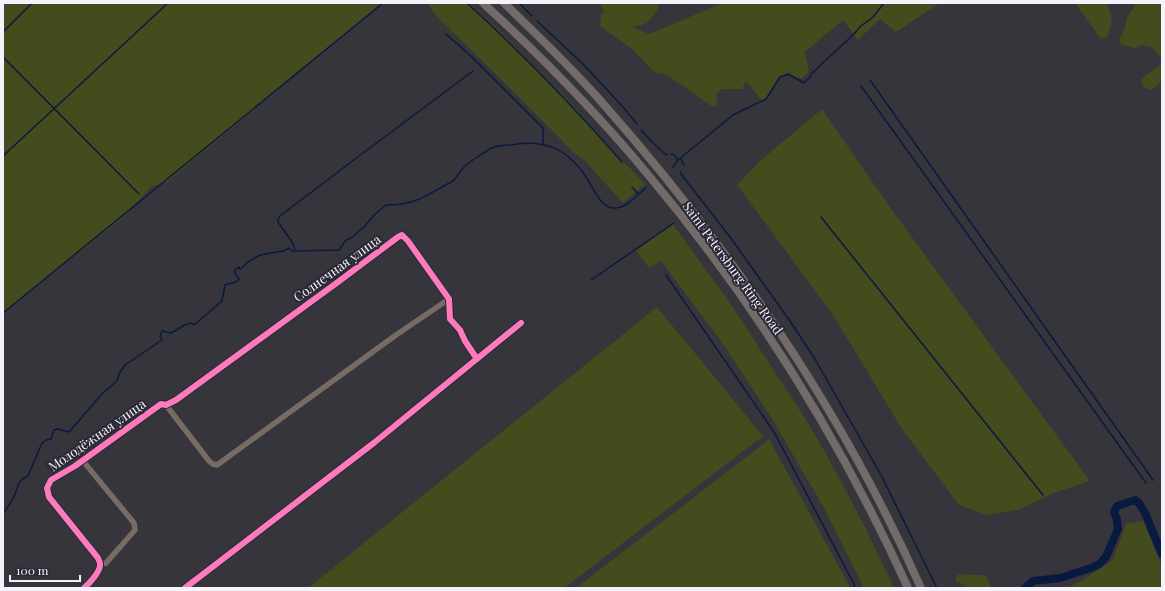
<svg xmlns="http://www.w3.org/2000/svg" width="1165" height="591" font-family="'Playfair Display',serif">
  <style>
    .green { fill: #444b1d }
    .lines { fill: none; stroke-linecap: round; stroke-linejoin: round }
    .stream { stroke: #091a40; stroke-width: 1.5 }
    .river { stroke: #091a40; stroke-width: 8 }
    .minor { stroke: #776b64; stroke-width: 5.5 }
    .highway { stroke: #726b69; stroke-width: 8 }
    .cycleway-casing { stroke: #2b2835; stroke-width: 8 }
    .cycleway { stroke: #fd7abc; stroke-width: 6 }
    .labels { text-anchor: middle; stroke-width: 4; stroke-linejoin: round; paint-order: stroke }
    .street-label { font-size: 13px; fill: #f5f2fc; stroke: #2b2835 }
  </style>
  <rect width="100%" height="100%" fill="#36353c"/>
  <path class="green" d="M3 3H382L167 182 152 186 125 216 3 313Z
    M427 3H469L501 32 569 101 623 162 630 168 645 184 623 203 584 160 573 152 520 98 437 17Z
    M599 3H659L658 9 647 23 633 27 649 34 723 3H940L896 32 880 19 858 40 843 20 805 52 809 71 802 78H796L789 73 780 77 766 99 762 101 746 81 742 89H722L716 94 718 105 713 107 667 75 655 73 632 49 600 26 601 15 604 11Z
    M1075 3H1106C1114 16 1112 24 1107 37L1101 39Z
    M1135 3H1162V80L1152 90 1143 87 1141 80 1146 75 1160 65 1161 59 1152 47 1141 45 1135 48 1120 44V38L1125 27 1127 17 1134 7Z
    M822 109 887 203 1090 481 1054 493 1018 510 987 515 959 505 902 429 833 315 737 185 760 161Z
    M673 224 732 306 803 415 829 459 865 527 894 588H864L824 508 772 419 724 345 661 261 649 268 636 250Z
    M657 307 763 436 564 588H308Z
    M769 439 850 587 576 588 762 445Z
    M1143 521 1162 567V588H1067L1083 580 1113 560 1126 524Z
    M958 574C967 575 976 574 986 576L991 585 990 588H966L960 583 962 581 958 583 955 580Z"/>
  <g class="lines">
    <path class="stream" d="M467 3C522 53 573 106 622 162
      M519 3 532 16
      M537 21 584 65 623 107 637 124
      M3 32 32 3
      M446 34 472 57 543 128V144
      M3 57 139 194
      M870 80 1153 480
      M861 86 1146 483
      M641 130 656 146 661 150 666 155 667 154
      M671 154H673L678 160
      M3 156 168 3
      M680 158 684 165
      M673 167 678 160 733 115 766 99 780 77 788 74 804 83 810 77 812 73 827 59 852 36 861 26 873 17 884 3
      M681 172V174L730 237 790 321 815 359 882 477 937 588
      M632 187 638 194
      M821 217 1043 495
      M295 250 292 242 278 222V220L280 216 359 156 473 71
      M666 275 774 432 854 584 855 588
      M591 280 674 223
      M3 313 383 3
      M3 514C7 508 12 501 15 494 19 484 17 481 28 476L42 443 46 440 51 439 54 430 58 429 69 432 102 394 117 381 120 372 125 365 162 340 160 336 162 331 171 333 185 325 191 323 194 325 222 301 225 285 236 282 239 279 235 273V270L239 267 240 269 243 267 248 262 260 255 283 251 289 248 292 251 339 250 345 241 351 238 364 227 375 214 386 205C415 206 428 194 453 181 457 177 460 171 464 167 468 163 487 150 492 148 497 146 505 145 510 145 544 139 567 148 586 177 592 186 601 208 613 208 626 209 637 195 646 188"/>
    <path class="river" d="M1025 588 1033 581 1060 578 1091 568 1099 564 1106 557 1118 529 1117 520 1114 512 1117 506 1135 500 1139 503 1145 513 1162 554"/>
    <path class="minor" d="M166 405 209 461 213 464 217 465 396 335 449 299
      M83 461 134 523 135 530 106 563 100 564
      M84 588C89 584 101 571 100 564 100 563 98 558 98 558L49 497 47 488 51 480 75 466 161 404 166 405 176 400 338 282 398 237 402 235 408 241 449 299 450 319 460 330 465 341 477 359
      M185 588 375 442 521 323"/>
    <path class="highway" d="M483 3C542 57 599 115 650 177 754 301 841 441 908 588
      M504 3C536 34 569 65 599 99 729 246 841 408 921 588"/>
    <g class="cycleway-casing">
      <path id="cycleway" d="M84 588C89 584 101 571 100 564 100 563 98 558 98 558L49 497 47 488 51 480 75 466 161 404 166 405 176 400 338 282 398 237 402 235 408 241 449 299 450 319 460 330 465 341 477 359
        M185 588 375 442 521 323"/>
    </g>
    <use href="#cycleway" class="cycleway"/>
  </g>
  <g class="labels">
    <g class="street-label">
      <text transform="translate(337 268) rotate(-36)" y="5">Солнечная улица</text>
      <text transform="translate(733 268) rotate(54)" y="5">Saint Petersburg Ring Road</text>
      <text transform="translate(97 435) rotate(-35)" y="5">Молодёжная улица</text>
    </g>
  </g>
  <rect width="1165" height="591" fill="none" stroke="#f5f2fc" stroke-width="8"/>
  <path d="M10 575v6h70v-6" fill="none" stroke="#f5f2fc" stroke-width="2"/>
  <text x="16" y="575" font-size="12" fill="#f5f2fc" stroke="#2b2835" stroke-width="3" paint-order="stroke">100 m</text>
</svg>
